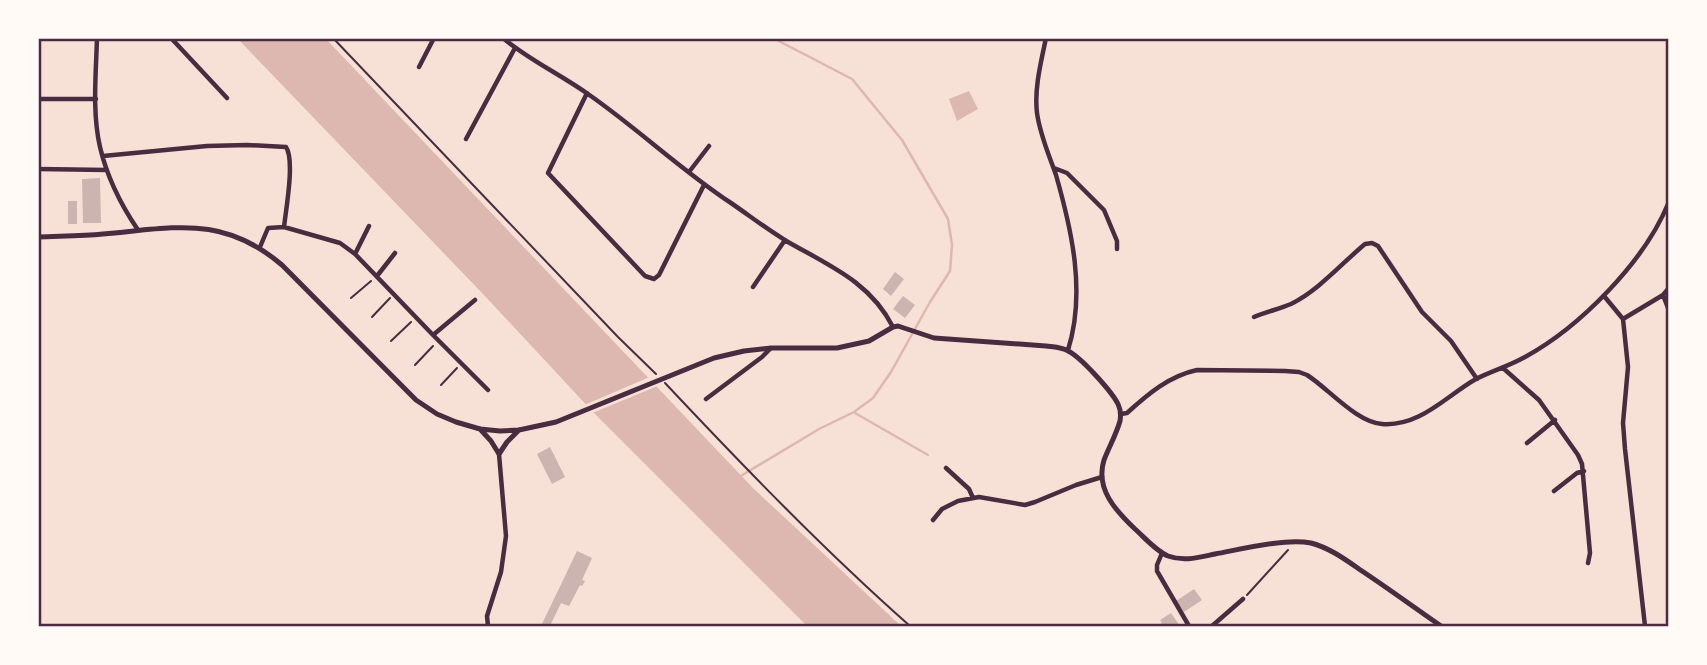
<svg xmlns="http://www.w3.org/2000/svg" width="1707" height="665" font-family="'Fira Sans',sans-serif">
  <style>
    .water { fill: #dcb8b0 }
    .pier { fill: #f7e1d7 }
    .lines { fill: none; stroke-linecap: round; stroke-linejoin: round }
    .stream { stroke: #dcb8b0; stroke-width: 2.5 }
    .building { fill: #ccb4b1 }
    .path { stroke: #4a2c40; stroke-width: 2 }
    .minor { stroke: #4a2c40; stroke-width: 4.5 }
    .tertiary { stroke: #4a2c40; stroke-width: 5 }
    .neatline { fill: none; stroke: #4a2c40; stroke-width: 2.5 }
  </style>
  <rect width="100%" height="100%" fill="#f7e1d7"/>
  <path class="water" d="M238 39H326L753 488 901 626H807L592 411 483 294Z
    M969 91 978 109 957 121 949 99Z"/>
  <path class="pier" d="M652 376 660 385 590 414 582 406Z"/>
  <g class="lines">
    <path class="stream" d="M855 413 928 455
      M739 477 819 429 854 412 873 398 891 372 930 302 950 271 952 245 948 219 902 140 852 79 773 38"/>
  </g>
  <path class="building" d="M100 178 101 223H83L82 179Z
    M68 201H77V224H68Z
    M895 272 904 279 891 296 883 289Z
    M903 296 915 305 905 318 893 309Z
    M550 447 565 477 552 484 537 454Z
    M577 551 592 558 582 580 585 581 582 586 580 585 569 606 561 603 550 626H541Z
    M1194 589 1202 600 1184 612 1176 601Z
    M1171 613 1180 626H1156L1162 623 1160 620Z"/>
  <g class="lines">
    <path class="path" d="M333 38 618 337 656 374
      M351 298 371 281
      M372 317 390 298
      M391 341 411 322
      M415 365 433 346
      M665 383C744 467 824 550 910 626
      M441 385 457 368
      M1247 595 1288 550"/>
    <path class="minor" d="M97 38C96 74 92 112 100 147 107 177 121 205 138 230
      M171 38 227 98
      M503 38C529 60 560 74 588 94 637 128 681 170 731 203 750 216 768 230 788 242 830 266 870 282 893 327
      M1046 38C1041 62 1034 89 1037 113 1040 135 1049 155 1056 175 1072 231 1086 293 1068 350
      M419 67 434 38
      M587 93 548 173 645 276 654 279 659 275 704 185
      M38 99H96
      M466 139 515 48
      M103 156 207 146 247 145 286 147C295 160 286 209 284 227
      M1054 168 1067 173 1104 210 1117 241V249
      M38 169 107 170
      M689 172 709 146
      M260 247 268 228 284 227 340 243 355 254 433 335 475 300
      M355 254 369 226
      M377 276 395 253
      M753 287 785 240
      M1663 295 1668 308
      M1604 296 1623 319 1628 367 1623 423 1625 449 1645 626
      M1254 317C1266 312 1279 309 1291 304 1319 290 1341 264 1365 244L1372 243 1378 246 1422 312 1451 341 1477 379
      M1623 319 1663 295 1668 289
      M433 335 488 390
      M1503 368 1539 400 1578 455 1582 464 1590 553 1588 563
      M706 399 762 357 770 349
      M1121 414 1127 413C1148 394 1169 376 1197 370L1285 371 1299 372 1307 375C1329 389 1356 422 1382 424 1420 427 1446 396 1476 379 1492 371 1509 366 1525 357 1580 327 1644 262 1668 204
      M1527 443 1555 420
      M946 468 969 489 973 498
      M1554 491 1577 473 1584 471
      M933 520 942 509 958 501 979 497 1025 505 1035 502 1076 485 1102 477
      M1162 553 1157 565V571L1189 626
      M488 626 487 616 501 572 506 536 499 454
      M1212 626 1243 599"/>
    <path class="tertiary" d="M38 237C60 236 82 236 103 234 175 228 222 214 282 265L416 400 437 414 456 422 480 429 500 431 519 430 556 422 714 358 744 351 771 348H837L869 341 893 327 898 326 934 338 1046 346C1053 347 1062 347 1068 351 1081 357 1112 392 1118 404 1121 410 1121 415 1120 421 1116 435 1109 447 1104 460 1095 489 1116 511 1135 529 1145 538 1156 551 1168 556 1184 562 1200 557 1215 554 1242 549 1285 538 1311 543 1330 548 1346 560 1362 571 1389 589 1415 608 1441 626
      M480 429 491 441 499 454 507 442 519 430"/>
  </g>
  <rect width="1707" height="665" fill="none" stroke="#fffaf5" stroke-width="80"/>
  <rect x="40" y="40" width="1627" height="585" class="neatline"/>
</svg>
